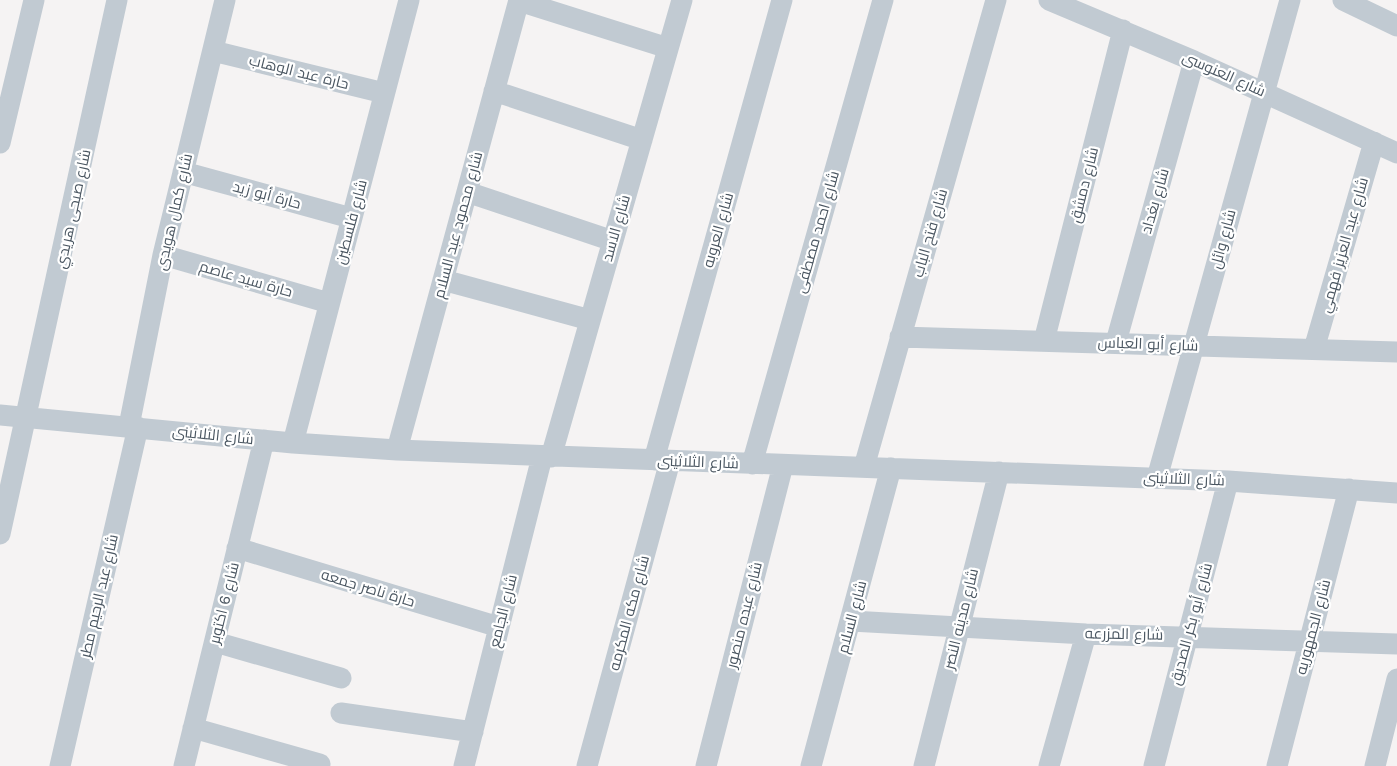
<svg xmlns="http://www.w3.org/2000/svg" width="1397" height="766" font-family="'Work Sans',Cairo,sans-serif">
  <style>
    .lines { fill: none; stroke-linecap: round; stroke-linejoin: round }
    .street { stroke: #c1cad2; stroke-width: 21 }
    .labels { text-anchor: middle; stroke-width: 4.5; stroke-linejoin: round; paint-order: stroke }
    .street-label { font-size: 15px; fill: #4a5661; stroke: #fff }
  </style>
  <rect width="100%" height="100%" fill="#f5f3f3"/>
  <g class="lines">
    <path class="street" d="M1049 0 1194 61 1397 153
      M1343 0 1397 26
      M519 1 668 48
      M213 51 384 93
      M494 91 642 140
      M0 143 34 0
      M183 172 351 218
      M467 192 613 241
      M163 255 329 303
      M443 280 590 320
      M900 337 1397 352
      M1044 341 1123 30
      M1116 342 1194 61
      M1314 349 1374 142
      M0 415 293 443 397 450 1228 481 1397 493
      M129 426 163 255 225 0
      M293 443 409 0
      M397 450 519 0
      M551 457 682 0
      M654 460 782 0
      M752 464 883 0
      M864 467 996 0
      M1157 478 1290 0
      M0 534 117 0
      M237 548 499 627
      M851 621 1086 634 1397 644
      M215 642 341 678
      M341 713 473 732
      M193 728 320 764
      M60 766 138 427
      M184 766 264 440
      M464 766 542 457
      M587 766 670 461
      M706 766 783 465
      M811 766 891 468
      M924 766 999 472
      M1049 766 1086 634
      M1154 766 1228 481
      M1277 766 1349 489
      M1375 766 1397 679"/>
  </g>
  <g class="labels">
    <g class="street-label">
      <text transform="translate(299 72) rotate(14)" y="5">حارة عبد الوهاب</text>
      <text transform="translate(1224 74) rotate(24)" y="5">شارع العنوسى</text>
      <text transform="translate(1084 185) rotate(-76)" y="5">شارع دمشق</text>
      <text transform="translate(267 195) rotate(15)" y="5">حارة أبو زيد</text>
      <text transform="translate(1155 201) rotate(-74)" y="5">شارع بغداد</text>
      <text transform="translate(73 209) rotate(-78)" y="5">شارع صبحى هريدي</text>
      <text transform="translate(174 212) rotate(-77)" y="5">شارع كمال هويدى</text>
      <text transform="translate(351 222) rotate(-75)" y="5">شارع فلسطين</text>
      <text transform="translate(458 225) rotate(-75)" y="5">شارع محمود عبد السلام</text>
      <text transform="translate(616 228) rotate(-74)" y="5">شارع الاسد</text>
      <text transform="translate(718 230) rotate(-74)" y="5">شارع العروبه</text>
      <text transform="translate(817 232) rotate(-74)" y="5">شارع احمد مصطفى</text>
      <text transform="translate(930 233) rotate(-74)" y="5">شارع فتح الباب</text>
      <text transform="translate(1223 239) rotate(-75)" y="5">شارع وائل</text>
      <text transform="translate(1344 245) rotate(-74)" y="5">شارع عبد العزيز فهمي</text>
      <text transform="translate(246 279) rotate(16)" y="5">حارة سيد عاصم</text>
      <text transform="translate(1148 344) rotate(2)" y="5">شارع أبو العباس</text>
      <text transform="translate(213 435) rotate(6)" y="5">شارع الثلاثينى</text>
      <text transform="translate(698 462) rotate(2)" y="5">شارع الثلاثينى</text>
      <text transform="translate(1184 479) rotate(2)" y="5">شارع الثلاثينى</text>
      <text transform="translate(368 588) rotate(17)" y="5">حارة ناصر جمعه</text>
      <text transform="translate(99 596) rotate(-77)" y="5">شارع عبد الرحيم مطر</text>
      <text transform="translate(224 603) rotate(-76)" y="5">شارع 6 اكتوبر</text>
      <text transform="translate(503 611) rotate(-76)" y="5">شارع الجامع</text>
      <text transform="translate(629 613) rotate(-75)" y="5">شارع مكه المكرمه</text>
      <text transform="translate(744 615) rotate(-76)" y="5">شارع عبده منصور</text>
      <text transform="translate(852 617) rotate(-75)" y="5">شارع السلام</text>
      <text transform="translate(961 619) rotate(-76)" y="5">شارع مدينه النصر</text>
      <text transform="translate(1191 624) rotate(-75)" y="5">شارع أبو بكر الصديق</text>
      <text transform="translate(1313 627) rotate(-75)" y="5">شارع الجمهوريه</text>
      <text transform="translate(1124 634) rotate(1)" y="5">شارع المزرعه</text>
    </g>
  </g>
</svg>
